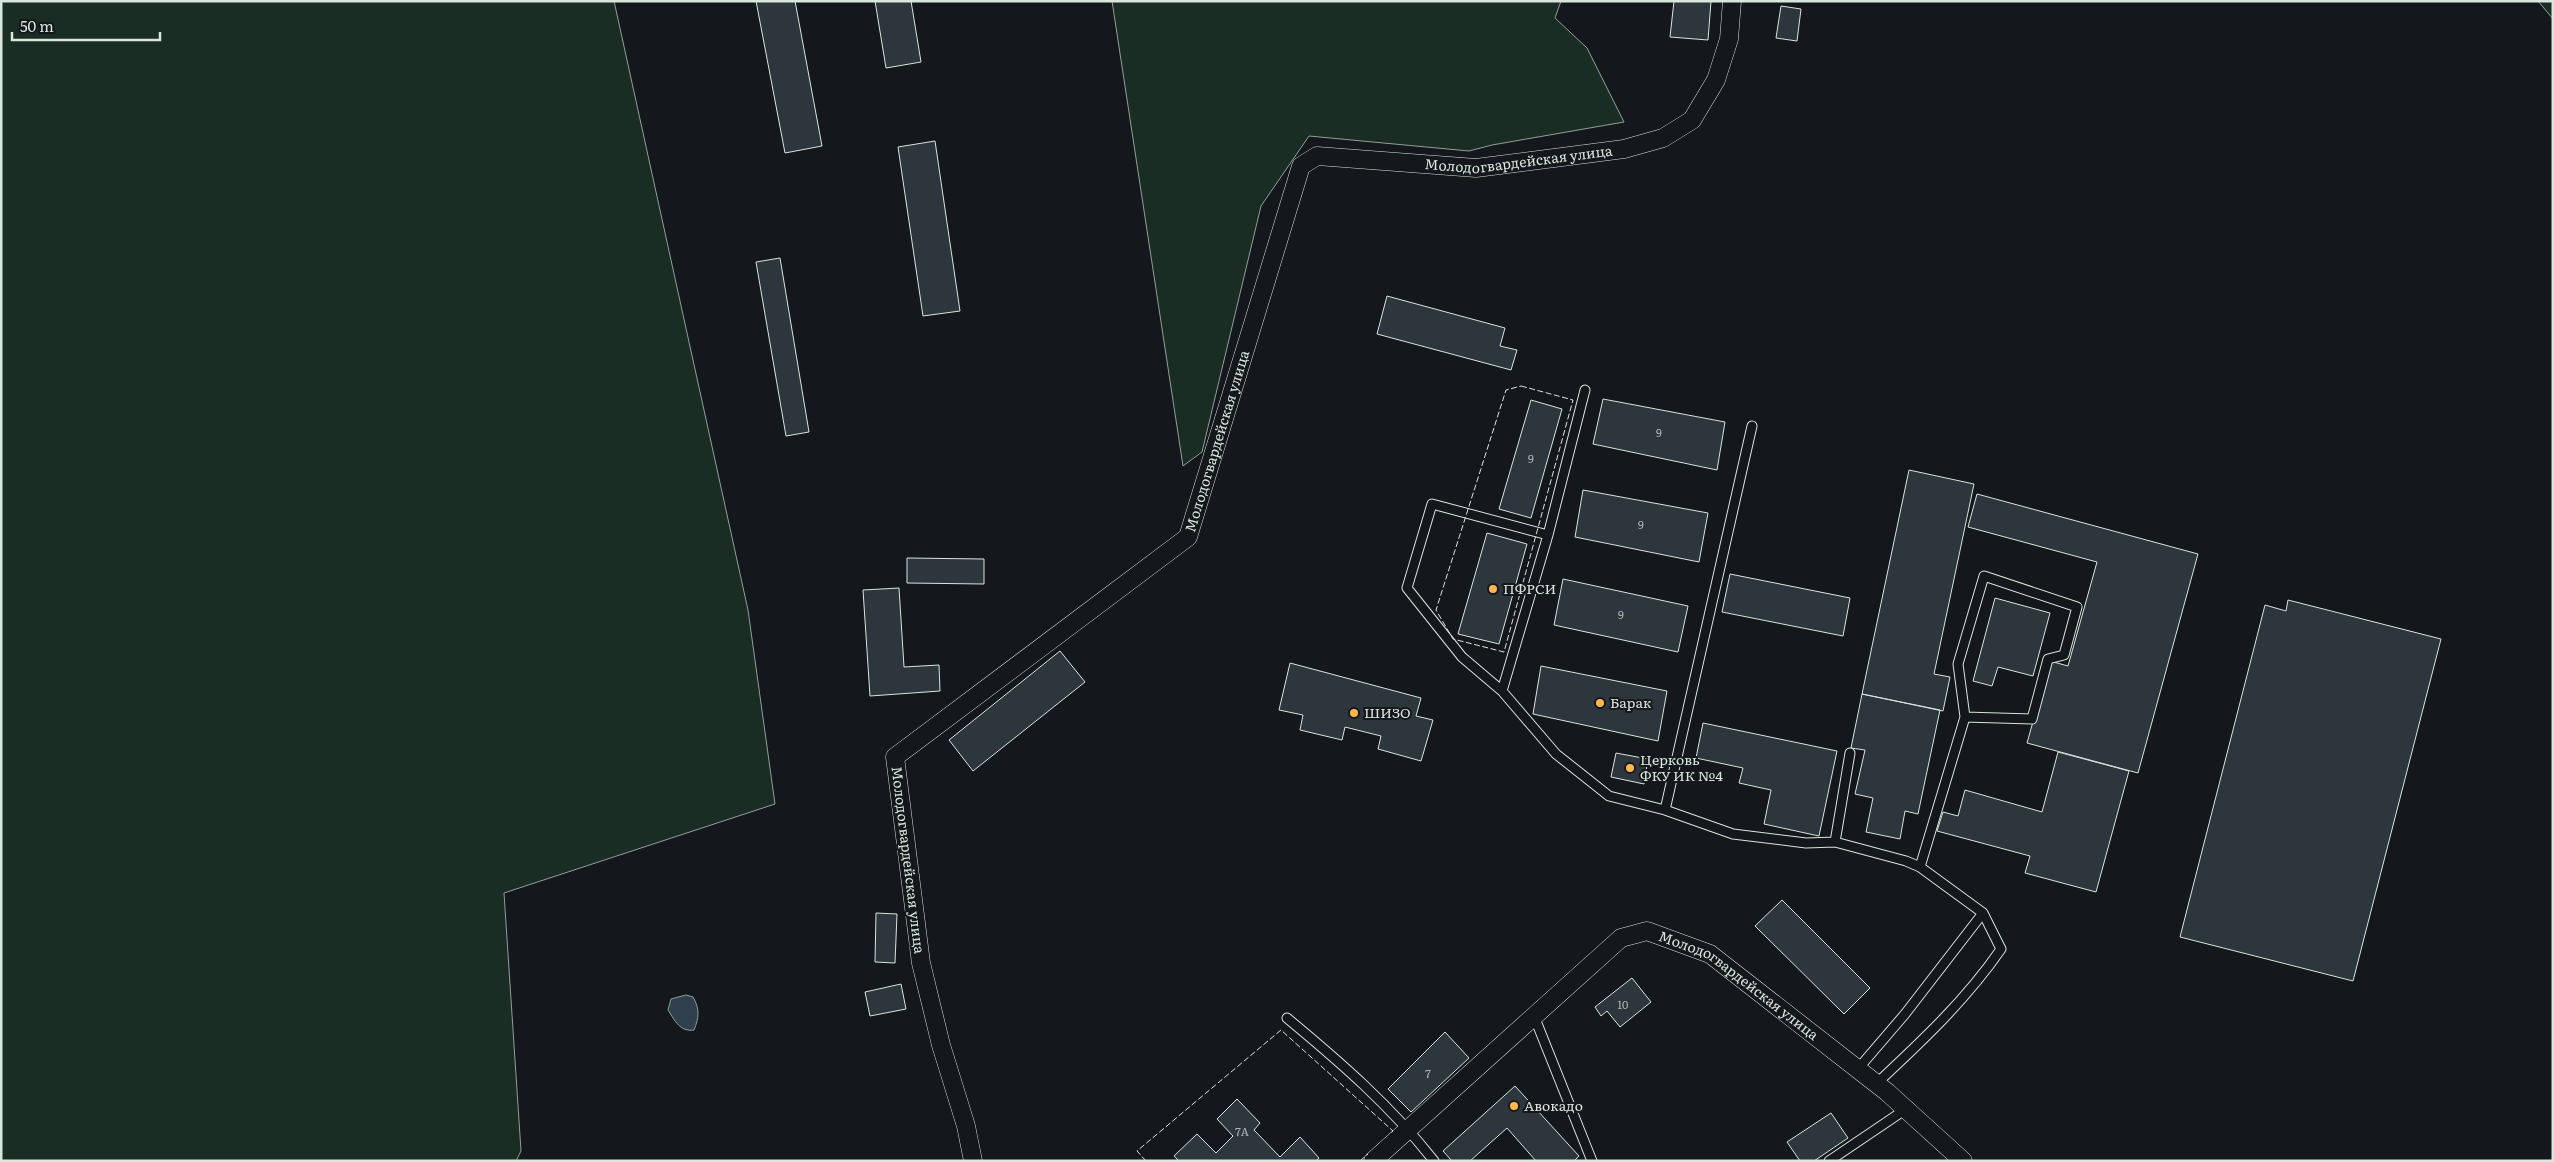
<svg xmlns="http://www.w3.org/2000/svg" width="2554" height="1162" font-family="Literata,serif">
  <style>
    .green { fill: #1a2d24; stroke: #939e99 }
    .water { fill: #2f3f4d; stroke: #939e99 }
    .building { fill: #2c363c; stroke: #d8e6dc }
    .lines { fill: none; stroke-linecap: round; stroke-linejoin: round }
    .service-casing { stroke: #d8e6dc; stroke-width: 11 }
    .minor-casing { stroke: #d8e6dc; stroke-width: 19 }
    .service { stroke: #14181c; stroke-width: 9 }
    .minor { stroke: #14181c; stroke-width: 18 }
    .fence { stroke: #d8e6dc; stroke-width: 1; stroke-dasharray: 6 2.5; stroke-linecap: butt }
    .poi-dot { fill: #ffb74d; stroke: #14181c; stroke-width: 2 }
    .labels { text-anchor: middle; stroke-width: 4; stroke-linejoin: round; paint-order: stroke }
    .number-label { font-size: 11px; fill: #adbab4 }
    .street-label { font-size: 14px; fill: #d8e6dc; stroke: #14181c }
    .poi-label { font-size: 14px; fill: #d8e6dc; stroke: #14181c; text-anchor: start }
  </style>
  <rect width="100%" height="100%" fill="#14181c"/>
  <path class="green" d="M1 1H614L748 610 775 804 504 893 521 1151 516 1161H1Z
    M1112 1H1561L1555 18 1587 48 1624 122 1492 145 1469 151 1309 136 1261 206 1202 452 1183 466Z
    M2538 1H2553V19Z"/>
  <path class="water" d="M686 995 693 997C700 1009 699 1018 694 1030 680 1032 675 1021 668 1010L671 999Z"/>
  <path class="building" d="M756 1H795L822 146 785 153Z
    M875 1H911L921 62 886 68Z
    M1674 1H1711L1708 40 1670 37Z
    M1781 6 1801 9 1797 41 1776 38Z
    M935 141 960 311 923 316 898 147Z
    M780 258 809 432 786 436 756 262Z
    M1387 296 1505 328 1500 346 1517 350 1511 370 1377 334Z
    M1603 399 1725 422 1717 470 1593 444Z
    M1531 400 1562 409 1531 518 1499 509Z
    M1909 470 1974 484 1934 674 1950 677 1943 711 1862 694Z
    M1583 490 1708 513 1699 562 1575 537Z
    M1977 494 2198 554 2138 773 2027 743 2050 661 2068 666 2097 562 1968 527Z
    M1487 533 1527 544 1499 644 1458 634Z
    M907 558 984 559V584L907 583Z
    M1730 574 1850 598 1843 636 1722 612Z
    M1563 579 1688 606 1678 652 1554 625Z
    M899 588 904 667 939 665 940 691 870 696 863 590Z
    M1995 598 2050 613 2033 676 1998 667 1992 686 1973 681Z
    M2288 600 2441 639 2353 981 2180 937 2265 605 2286 611Z
    M1060 651 1085 682 973 771 949 740Z
    M1290 663 1421 698 1416 716 1433 720 1421 761 1378 749 1381 736 1345 727 1342 740 1300 730 1303 715 1279 710Z
    M1541 666 1667 691 1658 741 1533 714Z
    M1862 694 1940 710 1918 814 1905 811 1900 839 1866 832 1873 798 1855 794 1865 750 1851 748Z
    M1703 723 1837 751 1819 836 1764 824 1771 790 1739 783 1743 768 1696 758Z
    M2058 752 2129 771 2096 892 2025 873 2030 856 1937 831 1943 812 1958 816 1965 790 2042 812Z
    M1616 753 1648 759 1644 784 1611 777Z
    M1782 900 1870 988 1844 1014 1755 926Z
    M876 913 897 914 895 963 875 962Z
    M1632 978 1651 1002 1620 1027 1607 1011 1601 1016 1595 1007Z
    M901 984 906 1009 870 1016 865 992Z
    M1445 1032 1469 1058 1411 1112 1388 1089Z
    M1515 1086 1579 1156 1574 1161H1536L1507 1128 1470 1161H1452L1443 1151Z
    M1237 1099 1260 1123 1254 1130 1280 1157 1300 1137 1319 1158 1316 1161H1179L1174 1156 1197 1134 1216 1153 1233 1136 1217 1119Z
    M1831 1113 1848 1138 1814 1161H1800L1787 1142Z"/>
  <g class="lines">
    <g class="service-casing">
      <path id="service" d="M1548 535 1432 504 1407 588 1462 657 1502 691 1556 754 1609 796 1665 810 1733 834 1806 843 1835 842 1906 861 1920 867 1983 913 1905 1014 1857 1070
        M1502 691 1548 535 1585 390
        M1665 810 1752 426
        M1835 842 1850 753
        M1920 867 1965 717 1958 664 1984 576 2077 607 2064 655 2048 659 2032 719 1965 717
        M1534 1016 1592 1161
        M1287 1018C1340 1062 1391 1106 1434 1161
        M1876 1084C1921 1042 1966 1000 2001 949L1983 913
        M1829 1161 1906 1109"/>
    </g>
    <g class="minor-casing">
      <g id="minor">
        <path id="s1" d="M973 1161 966 1126 941 1045 921 963 895 757 1188 537 1301 166 1317 156 1476 168 1624 149 1663 138 1692 120 1716 80 1729 39 1732 1"/>
        <path id="s2" d="M1373 1161 1621 938 1647 931 1710 954 1887 1092 1963 1161"/>
      </g>
    </g>
    <use href="#service" class="service"/>
    <use href="#minor" class="minor"/>
    <path class="fence" d="M1521 386 1573 400 1504 652 1453 639 1436 610 1506 390Z
      M1146 1161 1137 1151 1281 1030 1393 1131 1390 1134
      M1360 1161 1368 1154"/>
  </g>
  <g class="poi-dot">
    <circle cx="1493" cy="589" r="5"/>
    <circle cx="1600" cy="703" r="5"/>
    <circle cx="1354" cy="713" r="5"/>
    <circle cx="1630" cy="768" r="5"/>
    <circle cx="1514" cy="1106" r="5"/>
  </g>
  <g class="labels">
    <g class="number-label">
      <text x="1659" y="437">9</text>
      <text x="1531" y="463">9</text>
      <text x="1641" y="529">9</text>
      <text x="1621" y="619">9</text>
      <text x="1623" y="1009">10</text>
      <text x="1428" y="1078">7</text>
      <text x="1242" y="1136">7А</text>
    </g>
    <g class="street-label">
      <text dy="5" stroke="none"><textPath href="#s1" startOffset="1388">Молодогвардейская улица</textPath></text>
      <text dy="5" stroke="none"><textPath href="#s1" startOffset="879">Молодогвардейская улица</textPath></text>
      <text transform="translate(908 860) rotate(83)" y="5">Молодогвардейская улица</text>
      <text dy="5" stroke="none"><textPath href="#s2" startOffset="468">Молодогвардейская улица</textPath></text>
    </g>
    <g class="poi-label">
      <text x="1503" y="594">ПФРСИ</text>
      <text x="1610" y="708">Барак</text>
      <text x="1364" y="718">ШИЗО</text>
      <text x="1640" y="765">Церковь<tspan x="1640" dy="16">ФКУ ИК №4</tspan></text>
      <text x="1524" y="1111">Авокадо</text>
    </g>
  </g>
  <rect width="2554" height="1162" fill="none" stroke="#d8e6dc" stroke-width="5"/>
  <path d="M12 32v8h148v-8" fill="none" stroke="#d8e6dc" stroke-width="2.5"/>
  <text x="20" y="32" font-size="15" fill="#d8e6dc" stroke="#14181c" stroke-width="4" paint-order="stroke">50 m</text>
</svg>
